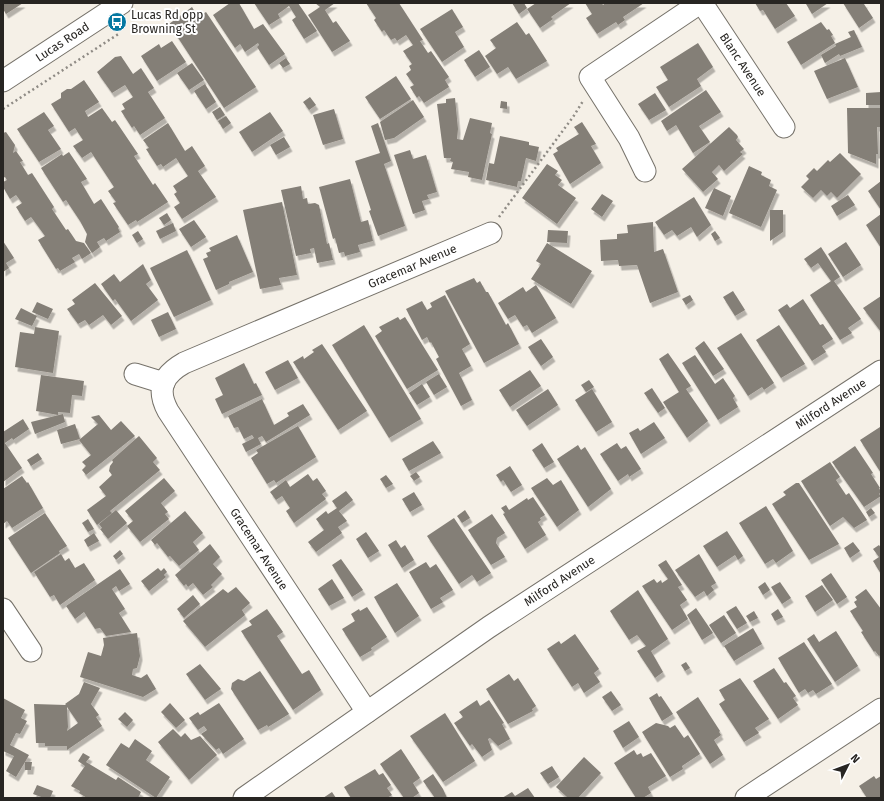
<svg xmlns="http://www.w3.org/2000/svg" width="884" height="801" font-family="'Fira Sans',sans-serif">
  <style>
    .building { fill: #847f77; fill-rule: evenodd; filter: url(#shadow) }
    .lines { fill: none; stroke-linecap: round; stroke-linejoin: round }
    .street-casing { stroke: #76726a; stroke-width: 23 }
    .path { stroke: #8f8b85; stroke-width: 2.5; stroke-dasharray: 2 3; stroke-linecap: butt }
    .street { stroke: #fff; stroke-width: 21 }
    .labels { text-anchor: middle; stroke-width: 4; stroke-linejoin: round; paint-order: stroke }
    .poi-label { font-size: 12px; fill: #272522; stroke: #fff; text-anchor: start }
    .street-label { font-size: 12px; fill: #272522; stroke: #fff }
  </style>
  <defs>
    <filter id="shadow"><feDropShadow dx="2.5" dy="4.5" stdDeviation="0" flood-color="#0004"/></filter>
  </defs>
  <rect width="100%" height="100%" fill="#f5f0e7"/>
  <path class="building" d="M3 3H23L6 14 3 9Z
    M230 3H239L254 29 263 24 285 54 269 65 257 47 259 45 258 43 245 52 240 44 235 48 213 15Z
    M254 3H298L317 31 304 39 292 20 296 17 289 6 278 14 280 18 269 25Z
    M315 3H335L325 10 333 23 336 21 350 41 332 52 308 15 320 7Z
    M366 3H399L423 40 420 41 428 53 431 51 449 77 445 80 449 87 424 103 419 96 417 98 410 87 414 85 406 74 411 70 409 66 412 64 403 51 413 45 406 35 397 41 395 38 391 40 384 30 382 32 374 20 376 18Z
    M512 3H524L527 8 519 14Z
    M536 3H571L551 17 553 19 540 28 527 9Z
    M585 3H602L603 5 605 3H644L623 17 625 20 618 25 616 22 597 34 586 18 592 14Z
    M755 3H786L795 16 775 29 763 10 760 11Z
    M808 3H828L812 14 806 4Z
    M843 3H866L864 4 873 18 859 28Z
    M192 7 198 17 206 12 256 87 224 108 169 24Z
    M452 9 463 27 455 32 464 47 442 62 420 29Z
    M517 22 526 35 529 33 547 61 516 79 508 67 497 74 485 56 496 48 490 40Z
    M821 22 827 30 829 29 833 35 831 36 835 43 801 65 787 42Z
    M854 30 862 47 840 56 839 54 825 63 821 55 836 46 835 44 851 37 848 32Z
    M172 41 186 62 157 81 141 56 159 44 161 48Z
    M698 43 713 67 697 79 701 86 669 107 656 87 668 80 660 67Z
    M479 50 490 67 475 77 464 60Z
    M121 56 133 74 141 68 154 88 148 92 165 118 140 135 134 126 132 128 121 111 125 109 122 104 133 97 125 85 112 93 97 72 115 57Z
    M286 58 290 64 283 68 279 63Z
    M845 58 858 87 827 99 814 71Z
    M192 63 204 80 189 90 177 73Z
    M396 76 411 99 380 119 365 97Z
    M84 80 99 102 85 111 88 117 102 108 112 122 115 120 138 154 134 156 153 185 155 183 168 202 137 222 136 220 128 225 113 203 116 202 108 191 114 187 91 152 82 158 73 146 83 140 75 128 69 132 51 104 61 98V93L67 89H71Z
    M205 84 216 102 206 109 194 91Z
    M706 90 721 112 699 126 710 142 693 153 676 125 667 131 661 121Z
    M881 92V105H866V93Z
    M655 93 666 110 649 120 638 104Z
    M310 97 316 105 309 110 303 102Z
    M455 98 458 129 457 139 463 140 470 118 492 123 490 133 492 134 482 180 468 177 469 172 451 169 453 162 450 161 451 158H444L437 104 446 103V99Z
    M413 100 424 117 394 138 385 140 380 122Z
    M501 101 507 102V109L500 108Z
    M220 107 225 115 217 120 212 112Z
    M847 108H881V127H877L878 154H876V164L848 153Z
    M334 109 343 139 323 145 313 115Z
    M44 112 54 126 48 130 61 149 39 162 17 129Z
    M270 112 283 131 252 152 239 132Z
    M226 116 231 123 223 129 218 121Z
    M582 122 596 144 591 146 601 163 570 184 553 154 558 151 556 148 579 134 574 127Z
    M168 123 185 151 192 146 205 166 198 171 216 197 182 219 174 207 180 203 174 194 177 192 173 186 188 176 176 158 163 167 161 164 157 166 146 149 149 148 143 140Z
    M378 123 391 161 384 164 405 226 378 236 369 211 371 210 355 161 380 153 371 126Z
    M729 127 737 135 738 137 736 140 744 149 740 152 743 154 724 171 719 165 712 172 718 179 703 192 682 169Z
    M6 132 15 145 13 153 16 151 23 161 20 162 28 175 32 173 54 207 52 209 66 230 68 229 76 241 84 243 91 253 82 259 79 254 72 258 75 262 60 271 58 268 56 269 38 240 45 236 37 225 31 217 25 221 16 207 22 203 16 195 10 199 3 187V182L7 180 5 177 3 178V133Z
    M500 136 529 142V145L539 147 536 161 526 158 521 181H518L517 187 486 180 489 163 494 164Z
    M284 137 290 147 276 155 270 145Z
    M410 150 413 159 426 155 437 192 427 195 429 199 422 201 425 210 413 214 394 155Z
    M69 152 87 179 81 182 94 204 101 199 119 227 118 228 120 232 106 241 104 238 97 242 100 247 92 253 85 242 87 234 80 221 66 200 63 202 41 168 62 154 63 156Z
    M840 153 861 174 837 198 831 192 827 196 821 190 813 198 801 187 809 179 806 176 814 168 817 171 828 160 830 162Z
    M547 164 558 171 555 175 562 180 558 185 576 198 557 224 522 198Z
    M749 166 762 172 761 175 771 180 769 186 777 190 761 227 729 213Z
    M350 179 361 222 368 220 373 241 358 245 360 252 345 256 344 252 339 253 335 238 333 239 319 187Z
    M881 181V210L868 191Z
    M301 186 303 199 307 198 308 204 315 203 319 205 327 244 329 243 333 260 317 263 314 248 310 249 311 253 296 256 281 190Z
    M714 188 731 196 723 216 705 208Z
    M602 194 613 201 602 217 591 209Z
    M848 195 855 205 837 216 831 206Z
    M694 197 711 225 697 237 691 227 677 236 672 230 664 235 655 222Z
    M282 202 297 275 279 278 281 285 260 289 243 210Z
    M770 210H783V232L770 241Z
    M167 213 171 220 164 225 159 218Z
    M881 214V248L866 225Z
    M194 220 206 237 191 247 179 229Z
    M653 222 654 252 663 249 678 292 650 303 637 265 619 266 618 260 601 261 600 240 617 239V234L628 233 627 225Z
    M173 223 176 231 160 239 156 231Z
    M548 230 568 231 567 243 547 242Z
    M138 231 143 239 137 243 132 235Z
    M715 231 720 238 715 241 711 234Z
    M237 235 253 272 229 282V284L216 290 203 259 208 257 206 253 211 251 209 248Z
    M3 241 14 258 6 263 9 268 3 272Z
    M846 242 861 265 843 277 828 254Z
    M547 243 592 271 571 304 531 279 541 264 536 261Z
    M821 247 840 277 834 281 861 319 848 328 852 333 840 340 810 295 831 281 818 263 811 268 804 259Z
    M187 250 211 300 174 317 150 268Z
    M143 264 151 280 146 284 158 300 131 321 115 299 113 301 101 284 114 274 120 282Z
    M474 278 477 283 480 281 486 292H488L506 325 508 323 519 344 484 363 445 291Z
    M95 283 122 316 111 325 103 315 89 325 85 320 78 324 67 309 75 304 72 300Z
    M536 285 556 318 532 333 527 325 523 327 515 315 508 319 498 303 523 287 526 292Z
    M733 291 745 310 735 316 723 297Z
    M445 295 470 344 462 349 471 366 459 373 472 400 461 406 436 359 439 357 431 342 430 343 427 337 422 340 406 309 422 301 427 310 432 307 430 303Z
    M690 295 693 300 686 305 682 299Z
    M881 296V332L863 308Z
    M803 299 820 325 823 324 833 339 822 346 826 352 812 361 778 310 787 304 790 308Z
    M37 302 53 309 48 319 32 312Z
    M21 308 37 316 32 326 15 319Z
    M168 312 176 329 159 337 151 320Z
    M398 317 400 320 405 317 438 370 407 389 375 336 382 331 379 327Z
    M364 325 421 419 389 438 332 345Z
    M779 325 805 364 781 378 756 340Z
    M35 327 59 331 53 373 15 367 20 332 34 334Z
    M741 333 774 383 764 390 762 387 748 396 717 348Z
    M541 339 553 357 541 366 528 347Z
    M704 341 724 369 713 376 695 348Z
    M322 344 367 411 338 430 293 362 303 356 304 359 314 352 312 350Z
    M668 353 691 386 686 389 708 421 687 438 663 402 679 392 659 359Z
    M695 355 715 384 723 378 735 396 733 398 738 407 718 420 682 363Z
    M288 360 298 378 275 390 265 372Z
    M244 363 254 384 256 383 262 395 222 414 215 399 223 395 215 378Z
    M530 370 541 386 510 407 499 390Z
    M439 374 447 387 434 395 426 382Z
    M41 375 84 381 82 396 72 395 70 413 58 412V415L36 411Z
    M589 380 594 387 586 392 581 385Z
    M422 384 430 397 417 405 409 393Z
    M652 388 665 408 658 413 644 393Z
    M548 389 558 405 527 426 516 410Z
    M592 389 612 422 596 432 575 400Z
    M262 399 274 425 289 416 287 413 303 404 310 415 266 442 262 436 258 438 261 444 246 452 242 444 254 438 252 435 244 439 238 427 234 428 228 416Z
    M63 414 65 422 35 434 31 422Z
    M99 415 111 430 121 421 135 436 86 475 82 470 86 466 82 462 91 455 79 440 98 424 91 417Z
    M23 419 29 429 13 440 12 438 5 443 22 468 3 482V432Z
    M654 422 665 438 641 454 629 433 638 428 640 431Z
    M75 424 80 439 61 444 57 430Z
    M298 426 316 457 276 483 274 480 267 484 251 458 258 453 256 450Z
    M880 427H881V473L860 440Z
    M139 436 157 458 153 462 160 470 110 511 112 513 97 525 87 510 106 496 99 487 112 475 109 471 110 466 113 462 112 460Z
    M433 441 441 453 409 471 402 459Z
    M542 443 554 462 544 468 532 450Z
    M617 443 621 449 626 446 641 469 629 477 628 474 618 481 600 454Z
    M578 445 581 450 585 447 611 489 588 507 557 459Z
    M855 446 873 473 871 474 880 488H879L881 492 879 494 881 496 864 507 832 462Z
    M38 453 42 459 31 466 27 460Z
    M830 462 840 477 836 480 846 495 849 493 867 520 854 528 843 517 830 526 801 481Z
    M510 466 522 485 511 492 503 480 501 482 496 475Z
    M416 472 420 477 414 481 410 476Z
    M308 474 313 481 317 478 326 491 322 494 326 499 294 523 286 511 290 508 282 496 276 500 270 492 286 480 290 487Z
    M386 475 393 484 386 488 380 479Z
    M22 476 27 483 28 482 43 508 12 528 7 521 3 524V489Z
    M164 478 175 491 161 503 168 512 165 514 169 519 140 542 127 526 133 521 125 511Z
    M547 478 553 485 561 480 579 510 557 527 531 488Z
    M796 483H799L839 544 809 560 772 504 786 495 783 492Z
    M346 491 353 500 339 511 347 521 338 527 342 533 316 552 308 542 324 530 316 519 326 511 328 514 337 508 332 501Z
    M414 492 422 505 410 512 402 499Z
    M533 497 545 515 540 518 541 520 538 522 546 535 525 549 503 514 505 513 501 508 506 505 509 510 527 498 528 500Z
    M766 506 793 551 776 563 773 559 765 564 739 523Z
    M871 508 875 513 869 517 866 512Z
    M116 510 127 523 108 539 100 529 102 528 99 524Z
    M465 510 470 518 462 523 457 516Z
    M185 511 203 533 193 542 199 550 179 566 170 556 168 557 157 543 155 545 151 540Z
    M45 513 67 546 59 551 60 553 31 573 8 538Z
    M492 514 505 533 497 538 496 543 505 557 491 565 468 530Z
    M454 518 491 573 477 582 472 575 459 584 427 536Z
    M88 519 94 529 88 532 82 523Z
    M727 531 743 556 738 560 735 555 717 567 703 546Z
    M366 532 379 551 368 558 356 539Z
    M94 533 99 541 88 547 84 540Z
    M396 540 401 548 405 545 414 560 402 568 388 545Z
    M853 542 860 551 850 558 844 548Z
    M210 544 220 557 213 564 222 574 211 585 213 587 203 595 193 583 188 587 186 584 184 586 175 575Z
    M879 545 881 548V574L873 561 879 557 873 549Z
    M120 550 123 554 116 560 113 556Z
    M61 554 65 561 69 558 75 568 84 563 95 580 60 605 54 595 50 597 34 572Z
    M699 554 716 583 711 586 714 590 707 596 704 591 695 597 675 570Z
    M341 559 363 590 352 597 332 565Z
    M666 560 682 585 678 587 687 600 680 605 688 619 672 630 642 586 654 579 657 583 661 580 662 583 668 579 658 565Z
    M426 562 430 568 436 564 453 590 440 598 443 602 431 609 409 572Z
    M158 568 161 571 164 568 167 572 164 575 166 577 149 591 141 581Z
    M120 569 130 584 119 591 116 586 112 589 125 609 119 613 131 632 106 636 100 628 95 629 84 612 75 619 66 606Z
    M831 573 847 597 837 604 821 580Z
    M332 579 344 598 329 606 318 589Z
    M765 582 770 590 763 595 758 587Z
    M780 582 791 598 782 604 771 587Z
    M397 583 419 616 395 633 374 597Z
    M822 585 833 600 815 612 805 596Z
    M236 587 250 603 242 610 245 615 205 647 183 621 223 589 228 593Z
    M866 589 881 609V655L879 656 875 651 874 652 861 632 863 631 850 611 857 607 854 602 857 600 855 597Z
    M638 590 668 639 651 651 663 672 655 678 637 651 646 646 637 635 629 640 610 611Z
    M193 595 200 604 184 618 177 609Z
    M736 606 747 623 737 629 726 612Z
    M367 607 387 637 371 648 372 650 360 657 342 629 355 621 351 614 359 609 360 611Z
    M696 608 713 633 702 640 687 615Z
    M267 609 283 632 277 636 302 674 309 670 321 690 293 710 241 631 252 625 249 621Z
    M778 609 783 617 775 621 771 614Z
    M754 611 758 618 750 622 746 616Z
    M724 615 736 633 721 643 709 625Z
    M753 628 762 644 734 661 724 646Z
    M836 631 858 666 835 682 807 639 814 634 819 642Z
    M137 633 140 656 137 668 133 669 132 675 141 678 147 674 156 689 143 697 80 677 88 652 101 656 104 645 103 638Z
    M575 634 599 669 594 673 600 682 584 693 578 683 572 687 547 649 559 641 561 644Z
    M804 642 832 684 816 694 813 690 808 693 805 689 799 693 778 658Z
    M686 662 690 668 685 671 681 665Z
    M200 664 221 689 205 700 186 674Z
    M774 668 784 683 786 682 796 696 793 698 798 705 778 719 753 681Z
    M260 671 289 714 268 727 267 725 258 730 231 689 232 683 238 679 244 681Z
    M509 674 514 681 518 678 536 706 532 709 533 711 508 724 486 689Z
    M740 678 769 719 755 728 759 733 744 742 719 704 725 700 719 690Z
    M84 682 100 688 91 704 99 715 96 717 102 726 67 750V746H45V743H36L34 704 66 705 65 704 79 694ZM67 707 78 723 67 731 68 727Z
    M611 691 621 705 612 711 602 697Z
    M657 693 659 697 661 696 673 714 662 721 649 698Z
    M698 697 720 731 719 732 721 735 714 740 723 755 710 764 676 712Z
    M3 698 25 710 21 718 27 721 20 734 16 733 10 745 29 755 25 762H32L31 770H25V762L16 777 6 771 14 756 3 751Z
    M477 700 480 706 489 700 504 723 502 724 510 739 498 746 490 738 488 739 492 750 482 757 472 744 470 746 454 723 463 717 459 712Z
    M170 703 185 720 176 728 161 712Z
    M219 703 244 739 223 754 219 748 216 750 201 734 207 730 204 726 198 730 189 718 198 712 200 715Z
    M125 712 133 720 127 727 118 719Z
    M445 713 475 761 443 782 410 736Z
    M629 721 639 737 623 748 613 731Z
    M656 723 668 726 670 728 675 725 684 738 688 735 700 754 682 766 683 769 670 777 642 732Z
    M173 729 181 737 185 733 191 740 200 736 217 755 189 780 158 742Z
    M135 739 152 751 146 760 170 777 156 798 106 765 121 743 129 748Z
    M401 749 420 778 413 783 419 793 412 798H404L380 764Z
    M634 750 637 755 641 753 643 757 651 753 666 776 648 787 651 793 643 798H636L614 763Z
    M83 753 90 757 86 762 116 780 118 777 141 792 138 798H87L79 793 80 791 71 786 85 766 78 761Z
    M584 757 601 773 578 798H568L556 787Z
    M552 766 559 777 548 784 540 773Z
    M375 769 379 775 383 773 391 785 387 788 392 795 387 798H351L344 787Z
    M433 774 443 789 447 798H435L423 781Z
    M874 776 876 779 881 776V798H867L859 786Z
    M37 785 53 791 50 798H44L33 794Z
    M528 788 535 798H502L512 792 515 796Z
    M332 792 336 798H323Z"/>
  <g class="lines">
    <g class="street-casing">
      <g id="street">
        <path id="s1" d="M702 3 784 127"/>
        <path id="s2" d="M3 81 122 3"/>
        <path d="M645 171 629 138 590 77 700 3"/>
        <path d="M135 374 164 383"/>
        <path d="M3 609 31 651"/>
        <path id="s3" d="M367 712 168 411C156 389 163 375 184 363L491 233"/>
        <path id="s4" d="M244 798 489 627 881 371"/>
        <path d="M746 798 881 709"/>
      </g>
    </g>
    <path class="path" d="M3 109 120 33
      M499 217 573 117 583 101"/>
    <use href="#street" class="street"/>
  </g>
  <defs>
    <g id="bus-disc" transform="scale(1)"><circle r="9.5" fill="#0578a1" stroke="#fff"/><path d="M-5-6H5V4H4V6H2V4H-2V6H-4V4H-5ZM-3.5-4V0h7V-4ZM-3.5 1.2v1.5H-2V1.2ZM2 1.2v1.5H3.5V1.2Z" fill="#fff"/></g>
  </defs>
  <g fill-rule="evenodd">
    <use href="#bus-disc" x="117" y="22"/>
  </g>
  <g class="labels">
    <g class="poi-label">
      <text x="131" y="19">Lucas Rd opp<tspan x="131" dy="14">Browning St</tspan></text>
    </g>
    <g class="street-label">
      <text dy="4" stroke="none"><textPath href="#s2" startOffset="71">Lucas Road</textPath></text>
      <text dy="4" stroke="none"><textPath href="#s1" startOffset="74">Blanc Avenue</textPath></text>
      <text dy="4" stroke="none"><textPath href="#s3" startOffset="667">Gracemar Avenue</textPath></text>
      <text dy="4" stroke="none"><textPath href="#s4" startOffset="707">Milford Avenue</textPath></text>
      <text transform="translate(259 549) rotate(57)" y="4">Gracemar Avenue</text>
      <text dy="4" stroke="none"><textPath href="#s4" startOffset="383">Milford Avenue</textPath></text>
    </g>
  </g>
  <rect width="884" height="801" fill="none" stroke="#272522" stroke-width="8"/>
  <g transform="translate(848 765) rotate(48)" stroke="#ffffff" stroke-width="3" paint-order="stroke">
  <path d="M0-3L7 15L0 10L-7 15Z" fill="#272522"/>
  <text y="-6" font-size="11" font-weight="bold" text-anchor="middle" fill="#272522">N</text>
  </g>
</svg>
